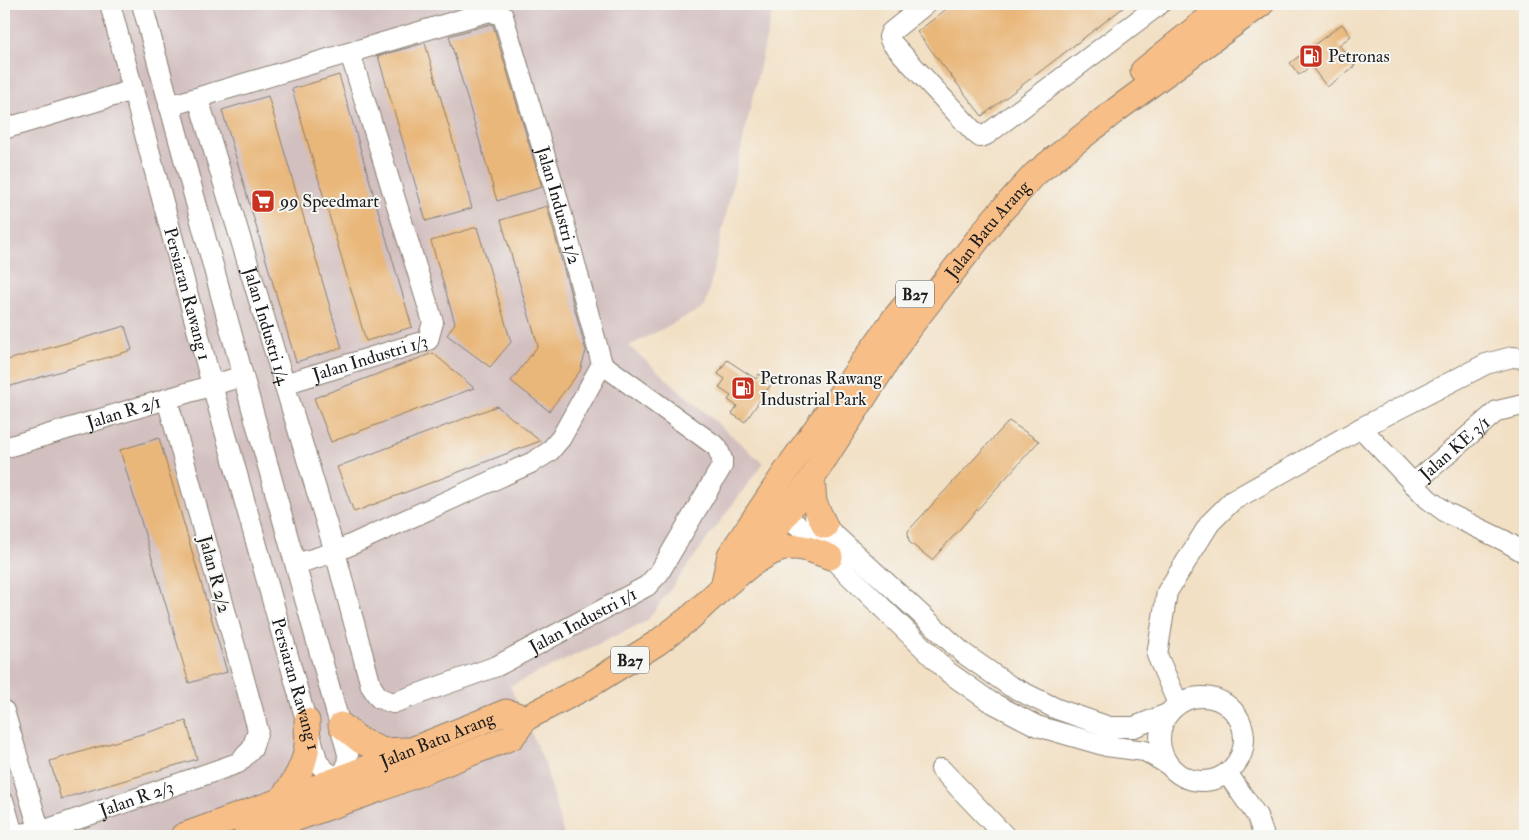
<svg xmlns="http://www.w3.org/2000/svg" width="1529" height="840" font-family="'IM FELL Double Pica',serif">
  <style>
    .industrial { fill: #d2bfbf }
    .building { fill: #e9b77a }
    .lines { fill: none; stroke-linecap: round; stroke-linejoin: round }
    .minor-casing { stroke: #877e70; stroke-width: 22 }
    .major-casing { stroke: #877e70; stroke-width: 27 }
    .minor { stroke: #fff; stroke-width: 20 }
    .major { stroke: #f7be87; stroke-width: 25 }
    .labels { text-anchor: middle; stroke-width: 4; stroke-linejoin: round; paint-order: stroke }
    .shield { fill: #f6f6f2; stroke: #5d5d5c; stroke-width: 1 }
    .shield-label { font-size: 16px; font-weight: bold; fill: #1c1c1c }
    .poi-label { font-size: 18px; fill: #1c1c1c; stroke: #f6f6f2; text-anchor: start }
    .street-label { font-size: 18px; fill: #1c1c1c; stroke: #f6f6f2 }
  </style>
  <rect width="100%" height="100%" fill="#f6f6f2"/>
  <filter id="ink" filterUnits="userSpaceOnUse"><feTurbulence type="fractalNoise" baseFrequency=".02" numOctaves="2"/><feDisplacementMap in="SourceGraphic" scale="10" xChannelSelector="R" yChannelSelector="G"/><feConvolveMatrix kernelMatrix="1 2 1 2 8 2 1 2 1" color-interpolation-filters="sRGB"/></filter>
  <filter id="wash" filterUnits="userSpaceOnUse"><feTurbulence type="fractalNoise" baseFrequency=".0096" numOctaves="4" result="noise"/><feDisplacementMap in="SourceGraphic" scale="20" xChannelSelector="R" yChannelSelector="G"/><feGaussianBlur stdDeviation="1.12" result="paint"/><feColorMatrix in="noise" values="0 0 0 0 0 0 0 0 0 0 0 0 0 0 0 0 0 1.4 0 .05"/><feComposite in="paint" operator="in"/></filter>
  <g filter="url(#wash)">
    <rect width="100%" height="100%" fill="#f2e0c5"/>
    <path class="industrial" d="M4 4H774L705 307 629 346 763 463 647 621 510 686 545 764 564 836H4Z"/>
    <g id="blocks">
      <path class="building" d="M953 4H1128L982 116 917 32Z
        M490 24 493 25 542 187 497 201 449 36Z
        M1342 24 1351 36 1339 45 1355 66 1327 87 1311 66 1299 75 1290 63Z
        M425 43 472 208 426 221 378 56Z
        M339 75 412 327 366 341 292 89Z
        M268 96 342 348 296 362 222 110Z
        M547 206 586 351 580 371 549 411 511 381 538 346 501 220Z
        M477 227 511 342 490 367 447 335 455 323 431 241Z
        M125 326 132 350 4 388V361Z
        M433 353 474 388 331 442 314 398Z
        M727 360 756 379 759 374 772 383 745 422 732 414 737 406 728 400 731 396 719 388 725 379 718 374Z
        M497 406 540 441 354 512 337 467Z
        M1009 421 1039 441 932 560 909 542 908 531Z
        M159 438 227 672 189 683 120 450Z
        M186 721 197 759 61 799 50 761Z"/>
    </g>
  </g>
  <g filter="url(#ink)">
    <use href="#blocks" fill-opacity="0" stroke="#877e70" stroke-width="1"/>
    <g class="lines">
      <g class="minor-casing">
        <g id="minor">
          <path id="s1" d="M110 4 212 385 318 763 327 772 339 779 347 766 348 754 243 376 142 4"/>
          <path d="M926 4 891 32 889 37 891 42 975 133 980 137 986 135 1160 4"/>
          <path id="s2" d="M198 98 335 552 371 686 379 698 393 703 497 666 647 586 659 573 722 466V459L717 447 602 364"/>
          <path id="s3" d="M169 106 490 11 503 16 556 193 602 364 561 438 549 452 533 462 335 552 296 564"/>
          <path d="M4 129 133 90"/>
          <path id="s4" d="M284 384 428 340 433 322 350 53"/>
          <path d="M1361 428 1428 499 1447 513 1505 541 1525 553"/>
          <path id="s5" d="M4 448 243 376"/>
          <path id="s6" d="M1413 484 1497 411 1523 405 1525 406"/>
          <path d="M774 508 800 527 948 672 989 701 1037 726 1106 746 1145 751 1167 764"/>
          <path d="M815 517 963 653 1010 686 1057 709 1109 727H1134L1167 714"/>
          <circle cx="1202" cy="739" r="42"/>
          <path d="M1178 704 1157 655 1167 592 1210 523 1232 501 1361 428 1486 364 1512 357 1525 358"/>
          <path d="M4 711 40 832"/>
          <path d="M941 769 1005 836"/>
          <path d="M1227 773 1257 816 1264 836"/>
          <path d="M4 803 13 834"/>
          <path id="s7" d="M4 835 40 832 238 763 252 749 258 730 167 399"/>
        </g>
      </g>
      <g class="major-casing">
        <g id="major">
          <path d="M1143 71 1226 4"/>
          <path d="M812 478 814 503 825 526"/>
          <path d="M753 563C760 559 767 554 775 551 794 542 813 550 830 557"/>
          <path d="M723 587 730 555 793 461 894 319 910 300"/>
          <path d="M341 725 361 741 383 751 406 750"/>
          <path d="M280 801C293 785 305 767 307 745 308 737 307 729 307 721"/>
          <path id="s8" d="M183 836 339 779 506 712 526 718 593 683 657 643 691 617 723 587 750 565 812 478 908 329 993 220 1035 174 1116 110 1261 4"/>
          <path d="M246 836 377 790 512 737 526 718"/>
        </g>
      </g>
      <use href="#minor" class="minor"/>
      <use href="#major" class="major"/>
    </g>
  </g>
  <defs>
    <g id="fuel-square" transform="scale(1.25)"><rect x="-9" y="-9" width="18" height="18" rx="4" fill="#c8321e" stroke="#f6f6f2"/><path d="M-5.5-6h7V0h2V4h1.3V-2.5L3-4.5l.8-.8L6-3V5H2.5V1h-1V6h-7ZM-4.2-4.7v3.2H.2V-4.7Z" fill="#fff"/></g>
    <g id="supermarket-square" transform="scale(1.25)"><rect x="-9" y="-9" width="18" height="18" rx="4" fill="#c8321e" stroke="#f6f6f2"/><path d="M-6-5.5h2.5l.6 2H6L4.5 2H-2.5L-4.4-4H-6ZM-1.5 3.2a1.3 1.3 0 1 0 .1 0ZM3 3.2a1.3 1.3 0 1 0 .1 0Z" fill="#fff"/></g>
  </defs>
  <g fill-rule="evenodd">
    <use href="#fuel-square" x="1311" y="56"/>
    <use href="#supermarket-square" x="263" y="201"/>
    <use href="#fuel-square" x="743" y="388"/>
  </g>
  <g class="labels">
    <g class="shield">
      <rect x="896" y="280.5" width="38" height="27" rx="4"/>
      <rect x="611" y="646.5" width="38" height="27" rx="4"/>
    </g>
    <g class="shield-label">
      <text x="915" y="300">B27</text>
      <text x="630" y="666">B27</text>
    </g>
    <g class="poi-label">
      <text x="1328" y="62">Petronas</text>
      <text x="280" y="207">99 Speedmart</text>
      <text x="760" y="384">Petronas Rawang<tspan x="760" dy="21">Industrial Park</tspan></text>
    </g>
    <g class="street-label">
      <text dy="6" stroke="none"><textPath href="#s3" startOffset="546">Jalan Industri 1/2</textPath></text>
      <text dy="6" stroke="none"><textPath href="#s8" startOffset="1051">Jalan Batu Arang</textPath></text>
      <text dy="6" stroke="none"><textPath href="#s1" startOffset="300">Persiaran Rawang 1</textPath></text>
      <text dy="6" stroke="none"><textPath href="#s2" startOffset="238">Jalan Industri 1/4</textPath></text>
      <text dy="6" stroke="none"><textPath href="#s4" startOffset="90">Jalan Industri 1/3</textPath></text>
      <text dy="6" stroke="none"><textPath href="#s5" startOffset="125">Jalan R 2/1</textPath></text>
      <text dy="6" stroke="none"><textPath href="#s6" startOffset="55">Jalan KE 3/1</textPath></text>
      <text transform="translate(215 574) rotate(75)" y="6">Jalan R 2/2</text>
      <text dy="6" stroke="none"><textPath href="#s2" startOffset="850">Jalan Industri 1/1</textPath></text>
      <text dy="6" stroke="none"><textPath href="#s1" startOffset="705">Persiaran Rawang 1</textPath></text>
      <text dy="6" stroke="none"><textPath href="#s8" startOffset="272">Jalan Batu Arang</textPath></text>
      <text dy="6" stroke="none"><textPath href="#s7" startOffset="138">Jalan R 2/3</textPath></text>
    </g>
  </g>
  <rect width="1529" height="840" fill="none" stroke="#f6f6f2" stroke-width="20"/>
</svg>
